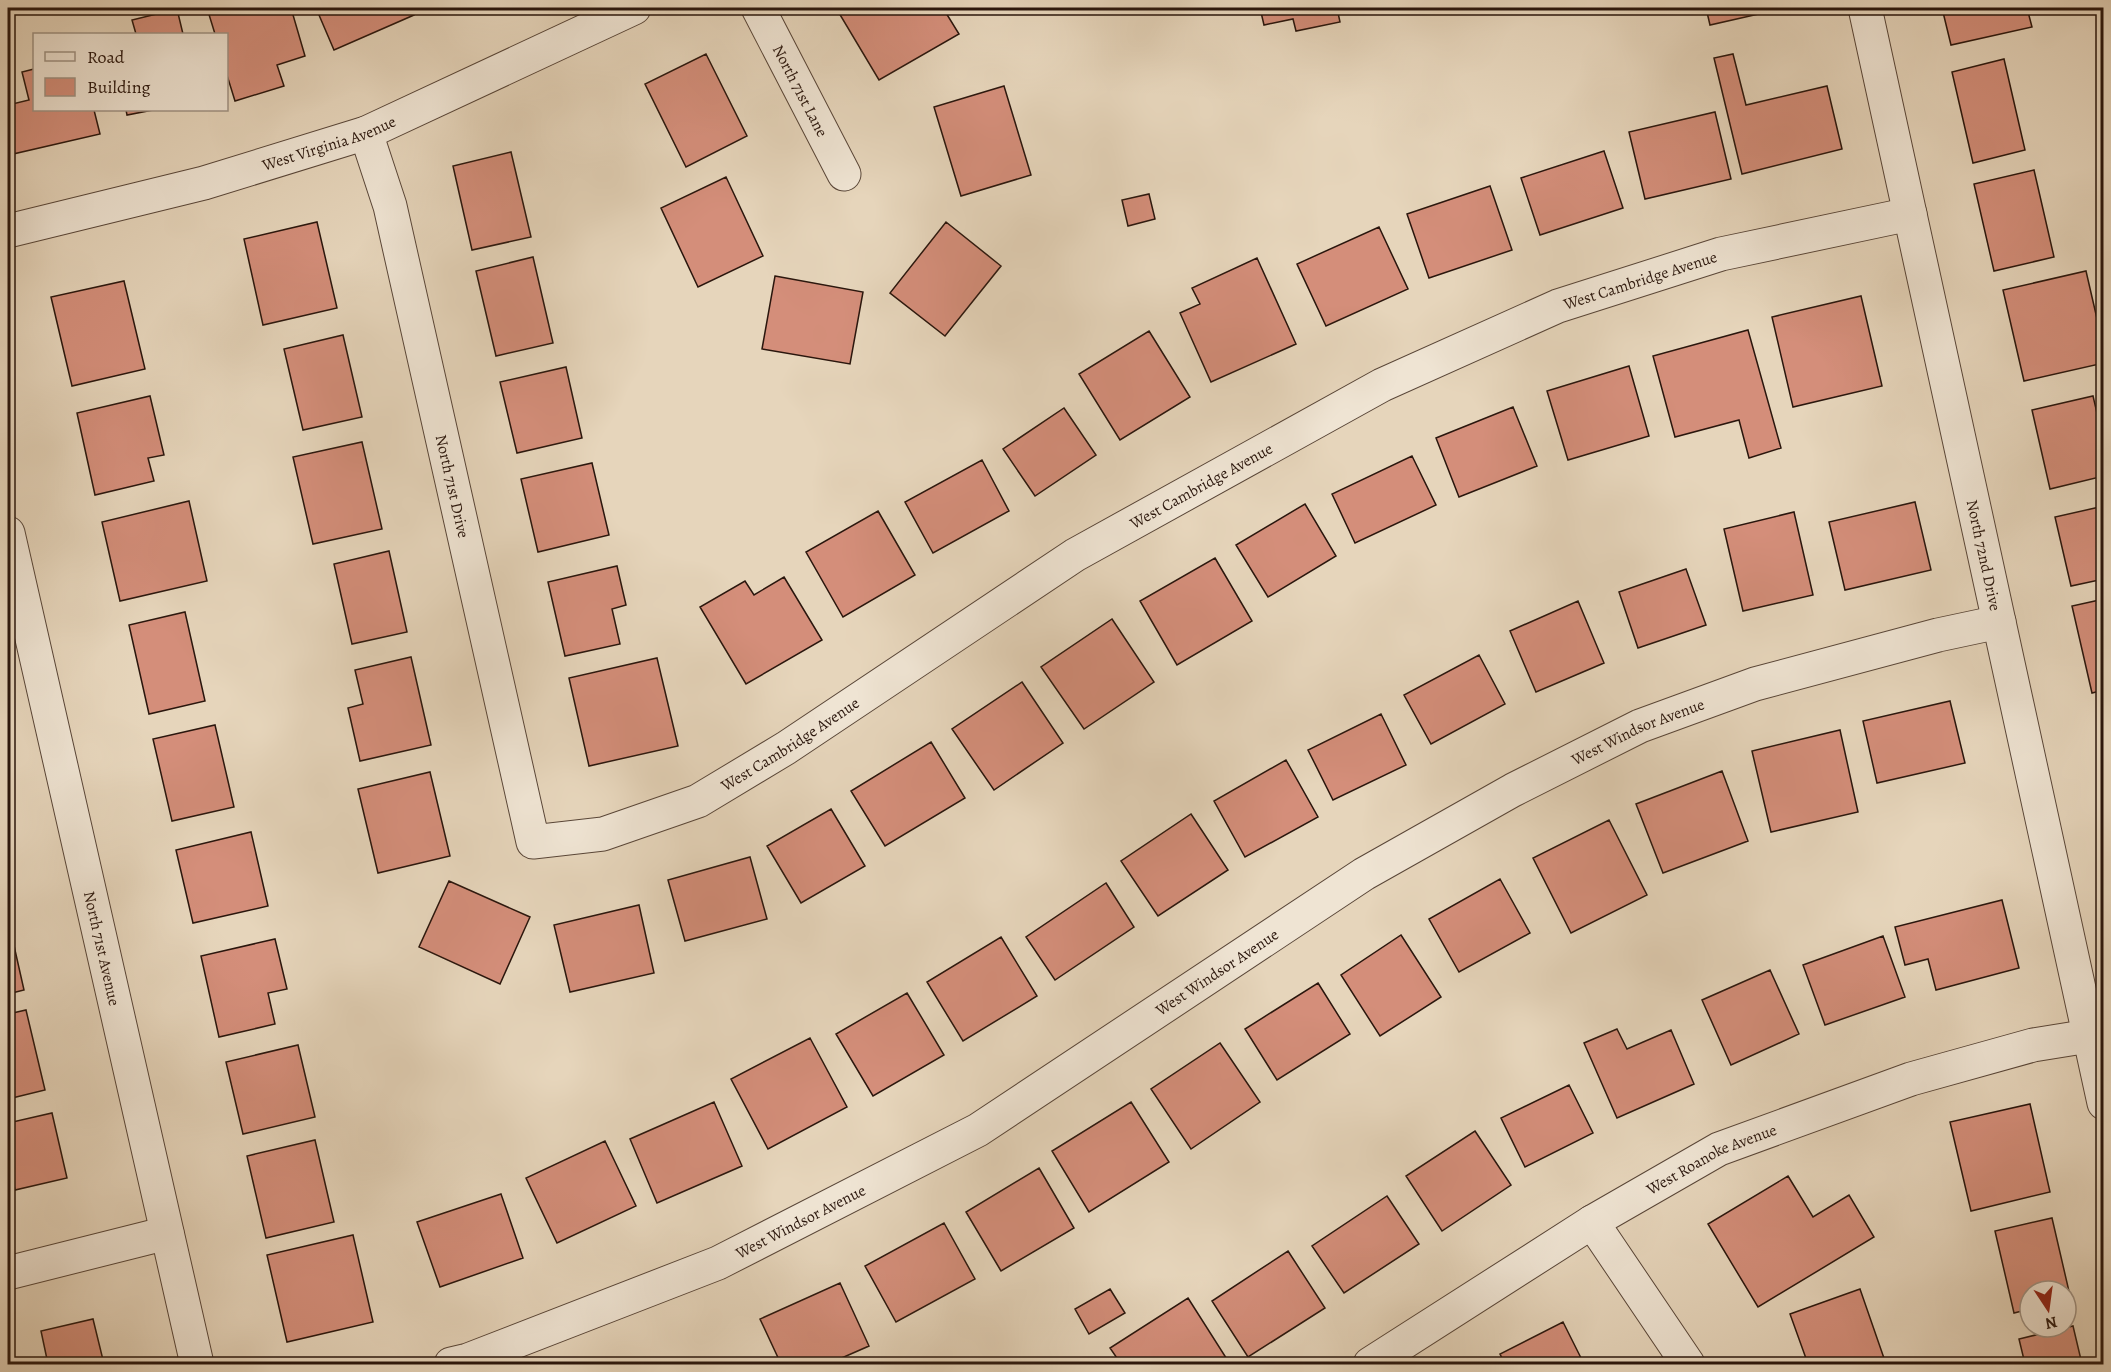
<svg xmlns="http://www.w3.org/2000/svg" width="2111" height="1372" font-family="Alegreya,serif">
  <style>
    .building { fill: #d48e7a; stroke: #2a160d; stroke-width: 1.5 }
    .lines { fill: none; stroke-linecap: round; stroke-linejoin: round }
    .minor-casing { stroke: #594638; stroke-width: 35 }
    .minor { stroke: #efe4d3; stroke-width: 33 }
    .labels { text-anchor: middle; stroke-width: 6; stroke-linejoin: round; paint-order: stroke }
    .street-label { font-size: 16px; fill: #2a160d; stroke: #efe4d3 }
  </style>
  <rect width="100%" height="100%" fill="#e6d5bb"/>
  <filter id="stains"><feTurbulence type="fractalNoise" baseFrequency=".00333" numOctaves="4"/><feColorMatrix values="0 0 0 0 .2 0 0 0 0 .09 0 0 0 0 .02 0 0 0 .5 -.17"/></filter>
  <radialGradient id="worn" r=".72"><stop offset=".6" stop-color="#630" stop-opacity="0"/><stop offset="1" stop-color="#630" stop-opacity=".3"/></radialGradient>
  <path class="building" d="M207 8H291L305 56 277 65 284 86 235 101 226 72V34H215Z
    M316 8H411L414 15 334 50Z
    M836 8H943L959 34 879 80Z
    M1260 8H1337L1340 22 1296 31 1293 19 1264 25Z
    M1706 8H1771L1772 11 1710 25Z
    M1942 8H2027L2032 27 1951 45Z
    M2095 8H2104V45Z
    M177 9 183 34H136L132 20Z
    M706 54 747 136 686 167 645 84Z
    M1733 54 1746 105 1827 86 1842 149 1742 174 1714 58Z
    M2004 59 2025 150 1973 163 1952 72Z
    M34 69V110H94L100 134 13 154 8 131V105L29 100 22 72Z
    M1004 86 1031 175 961 196 934 107Z
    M126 110H153L127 115Z
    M1715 112 1731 179 1645 199 1629 132Z
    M1604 151 1623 208 1540 235 1521 178Z
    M511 152 531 237 472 250 453 166Z
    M2034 170 2054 257 1994 271 1974 184Z
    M726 177 763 256 698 287 661 208Z
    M1490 186 1512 250 1429 278 1407 214Z
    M1149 194 1155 219 1128 226 1122 200Z
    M317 222 337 308 263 325 244 239Z
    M946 222 1001 266 945 336 890 293Z
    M1379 227 1408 289 1326 326 1297 264Z
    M533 257 553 343 496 356 476 271Z
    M1257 258 1296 344 1211 382 1180 313 1200 304 1192 288Z
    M2086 271 2104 349V363L2024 381 2003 290Z
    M775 276 863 292 850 364 762 349Z
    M124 281 145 369 72 386 51 297Z
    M1861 296 1882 386 1793 407 1772 317Z
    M1748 330 1781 448 1749 458 1739 420 1675 437 1653 356Z
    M1149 331 1190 397 1120 440 1079 374Z
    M343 335 362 417 303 430 284 349Z
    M1629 366 1649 436 1568 460 1547 391Z
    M566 367 582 438 517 453 500 382Z
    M150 396 164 455 148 458 154 481 95 495 77 413Z
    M2093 396 2104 443V476L2050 489 2032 410Z
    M1513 407 1537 466 1459 497 1436 438Z
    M1064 408 1096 455 1035 496 1003 449Z
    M362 442 382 529 313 544 293 457Z
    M1412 456 1436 505 1355 543 1332 494Z
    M982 460 1009 511 933 553 905 502Z
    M592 463 609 535 538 552 521 479Z
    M189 501 207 581 120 601 102 522Z
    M1915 502 1931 570 1845 590 1829 522Z
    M1305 504 1336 556 1268 597 1236 545Z
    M2104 506V579L2071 586 2055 517Z
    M878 511 915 575 843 617 806 552Z
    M1794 512 1813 595 1743 611 1724 529Z
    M389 551 407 632 352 644 334 564Z
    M1215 558 1252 621 1177 665 1140 601Z
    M617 566 626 605 612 609 620 644 565 656 548 582Z
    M1686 569 1706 625 1638 648 1619 592Z
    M784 577 822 640 746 684 700 607 745 581 754 595Z
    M2104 599V690L2092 693 2072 606Z
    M1578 601 1604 663 1536 692 1510 631Z
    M185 612 205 701 149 714 129 625Z
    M1112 619 1154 682 1084 729 1041 667Z
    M1479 655 1505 704 1431 744 1404 695Z
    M411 657 431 745 360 761 348 708 363 704 355 670Z
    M657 658 678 746 589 766 569 678Z
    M1022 682 1063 743 994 790 952 729Z
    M1950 701 1965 763 1877 783 1863 721Z
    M1381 714 1406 765 1333 800 1308 750Z
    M2104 722V743L2099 723Z
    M215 725 234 807 172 821 153 739Z
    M1840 730 1858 812 1771 832 1752 751Z
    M931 742 965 798 885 846 851 791Z
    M1286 760 1318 817 1245 857 1214 801Z
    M1722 771 1748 841 1663 873 1636 804Z
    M430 772 450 856 378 873 358 789Z
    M831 809 865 866 801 903 767 846Z
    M1191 814 1228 870 1158 916 1121 861Z
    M1609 820 1647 895 1571 933 1533 858Z
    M251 832 268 906 193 923 176 850Z
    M750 857 767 919 685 941 668 880Z
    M1500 879 1530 933 1459 972 1429 919Z
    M449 881 530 917 500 984 419 947Z
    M1106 883 1134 927 1055 980 1026 937Z
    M2002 900 2019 968 1936 990 1928 959 1905 965 1895 927Z
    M639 905 654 973 570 992 554 925Z
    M8 919 24 990 8 994Z
    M1401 935 1441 997 1380 1036 1341 975Z
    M1883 936 1905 997 1825 1025 1803 965Z
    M1001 937 1037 996 963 1041 927 982Z
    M275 939 287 989 268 993 275 1024 219 1037 201 956Z
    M1770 970 1799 1034 1731 1065 1702 1000Z
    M1318 983 1350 1034 1277 1080 1245 1029Z
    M907 993 944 1055 873 1096 836 1034Z
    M26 1010 45 1090 8 1099V1014Z
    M1617 1029 1627 1049 1671 1030 1694 1084 1617 1118 1584 1043Z
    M810 1038 847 1107 768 1149 731 1079Z
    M1220 1043 1260 1102 1191 1149 1151 1089Z
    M298 1045 315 1117 243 1134 226 1062Z
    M1569 1085 1593 1133 1525 1167 1501 1118Z
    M714 1102 742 1166 657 1203 630 1139Z
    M1131 1102 1169 1162 1089 1212 1052 1151Z
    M2030 1104 2050 1192 1971 1211 1950 1122Z
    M52 1113 67 1178 15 1190 8 1159V1123Z
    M1475 1131 1511 1185 1442 1231 1406 1176Z
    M315 1140 334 1222 266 1238 247 1156Z
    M605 1141 636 1206 557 1243 526 1178Z
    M1039 1168 1074 1228 1001 1271 966 1212Z
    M1788 1176 1813 1217 1849 1195 1874 1237 1758 1307 1708 1224Z
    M501 1194 523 1258 440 1287 417 1222Z
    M1387 1196 1419 1244 1344 1293 1312 1246Z
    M2052 1218 2071 1300 2066 1301V1291H2030V1309L2014 1313 1995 1231Z
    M944 1223 975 1279 896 1322 865 1266Z
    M353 1235 373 1322 287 1342 267 1255Z
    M1288 1251 1325 1308 1248 1357 1212 1301Z
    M840 1283 869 1346 828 1364H781L760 1319Z
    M1110 1289 1125 1313 1089 1334 1075 1309Z
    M1860 1289 1886 1364H1808L1790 1314Z
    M1188 1298 1230 1364H1121L1110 1348Z
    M93 1319 104 1364H48L41 1331Z
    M1563 1322 1584 1364H1505L1500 1354Z
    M2073 1326 2082 1364H2025L2019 1339Z"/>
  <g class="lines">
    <g class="minor-casing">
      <g id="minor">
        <path id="s1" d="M758 8 844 174"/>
        <path id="s2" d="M1865 8 2104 1103"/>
        <path id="s3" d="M366 133 390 206 533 842 603 834 698 801 786 748 1075 555 1382 385 1558 306 1721 254 1910 214"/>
        <path id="s4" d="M8 231 204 183 366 133 634 8"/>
        <path id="s5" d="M8 533 197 1364"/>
        <path d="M1592 1222 1688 1364"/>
        <path d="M8 1273 167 1233"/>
        <path id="s6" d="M451 1364 468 1360 718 1263 978 1130 1364 874 1513 790 1640 726 1755 684 1938 635 1999 622"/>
        <path id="s7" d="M1370 1364 1592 1222 1719 1149 1911 1079 2033 1045 2089 1036"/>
      </g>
    </g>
    <use href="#minor" class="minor"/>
  </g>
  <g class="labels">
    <g class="street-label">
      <text dy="6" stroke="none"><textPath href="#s1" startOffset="93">North 71st Lane</textPath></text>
      <text dy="6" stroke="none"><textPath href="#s4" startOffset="333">West Virginia Avenue</textPath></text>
      <text dy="6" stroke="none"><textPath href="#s3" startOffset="1980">West Cambridge Avenue</textPath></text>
      <text dy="6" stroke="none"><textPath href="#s3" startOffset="1494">West Cambridge Avenue</textPath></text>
      <text dy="6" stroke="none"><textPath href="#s3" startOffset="364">North 71st Drive</textPath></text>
      <text dy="6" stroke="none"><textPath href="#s2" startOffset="560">North 72nd Drive</textPath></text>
      <text dy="6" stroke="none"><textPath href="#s6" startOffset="1350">West Windsor Avenue</textPath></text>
      <text dy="6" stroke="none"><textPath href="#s3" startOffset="1008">West Cambridge Avenue</textPath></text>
      <text dy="6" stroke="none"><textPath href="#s5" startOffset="426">North 71st Avenue</textPath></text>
      <text dy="6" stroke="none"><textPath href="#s6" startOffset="864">West Windsor Avenue</textPath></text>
      <text dy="6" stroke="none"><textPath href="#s7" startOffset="399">West Roanoke Avenue</textPath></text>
      <text dy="6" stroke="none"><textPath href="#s6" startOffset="378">West Windsor Avenue</textPath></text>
    </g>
  </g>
  <rect width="2111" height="1372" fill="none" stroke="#e6d5bb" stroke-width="30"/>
  <rect x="9" y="9" width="2093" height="1354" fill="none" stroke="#2a160d" stroke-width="3"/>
  <rect x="15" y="15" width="2081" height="1342" fill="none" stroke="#2a160d" stroke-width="1.5"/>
  <rect x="33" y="33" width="195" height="78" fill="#efe4d3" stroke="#a09284" stroke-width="1.5"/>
  <rect x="45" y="52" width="30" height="9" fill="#efe4d3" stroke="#a09284" stroke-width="1.5"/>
  <text x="87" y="63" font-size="18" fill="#2a160d">Road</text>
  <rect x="45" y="78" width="30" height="18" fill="#d48e7a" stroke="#a09284" stroke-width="1.5"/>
  <text x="87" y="93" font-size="18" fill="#2a160d">Building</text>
  <g transform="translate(2048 1309) rotate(167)"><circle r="28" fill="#efe4d3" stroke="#a09284" stroke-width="1.5"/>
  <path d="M0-4.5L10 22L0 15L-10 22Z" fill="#8f2418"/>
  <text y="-9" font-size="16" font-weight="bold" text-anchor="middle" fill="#2a160d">N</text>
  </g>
  <rect width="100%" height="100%" filter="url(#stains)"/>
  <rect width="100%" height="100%" fill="url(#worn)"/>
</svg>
